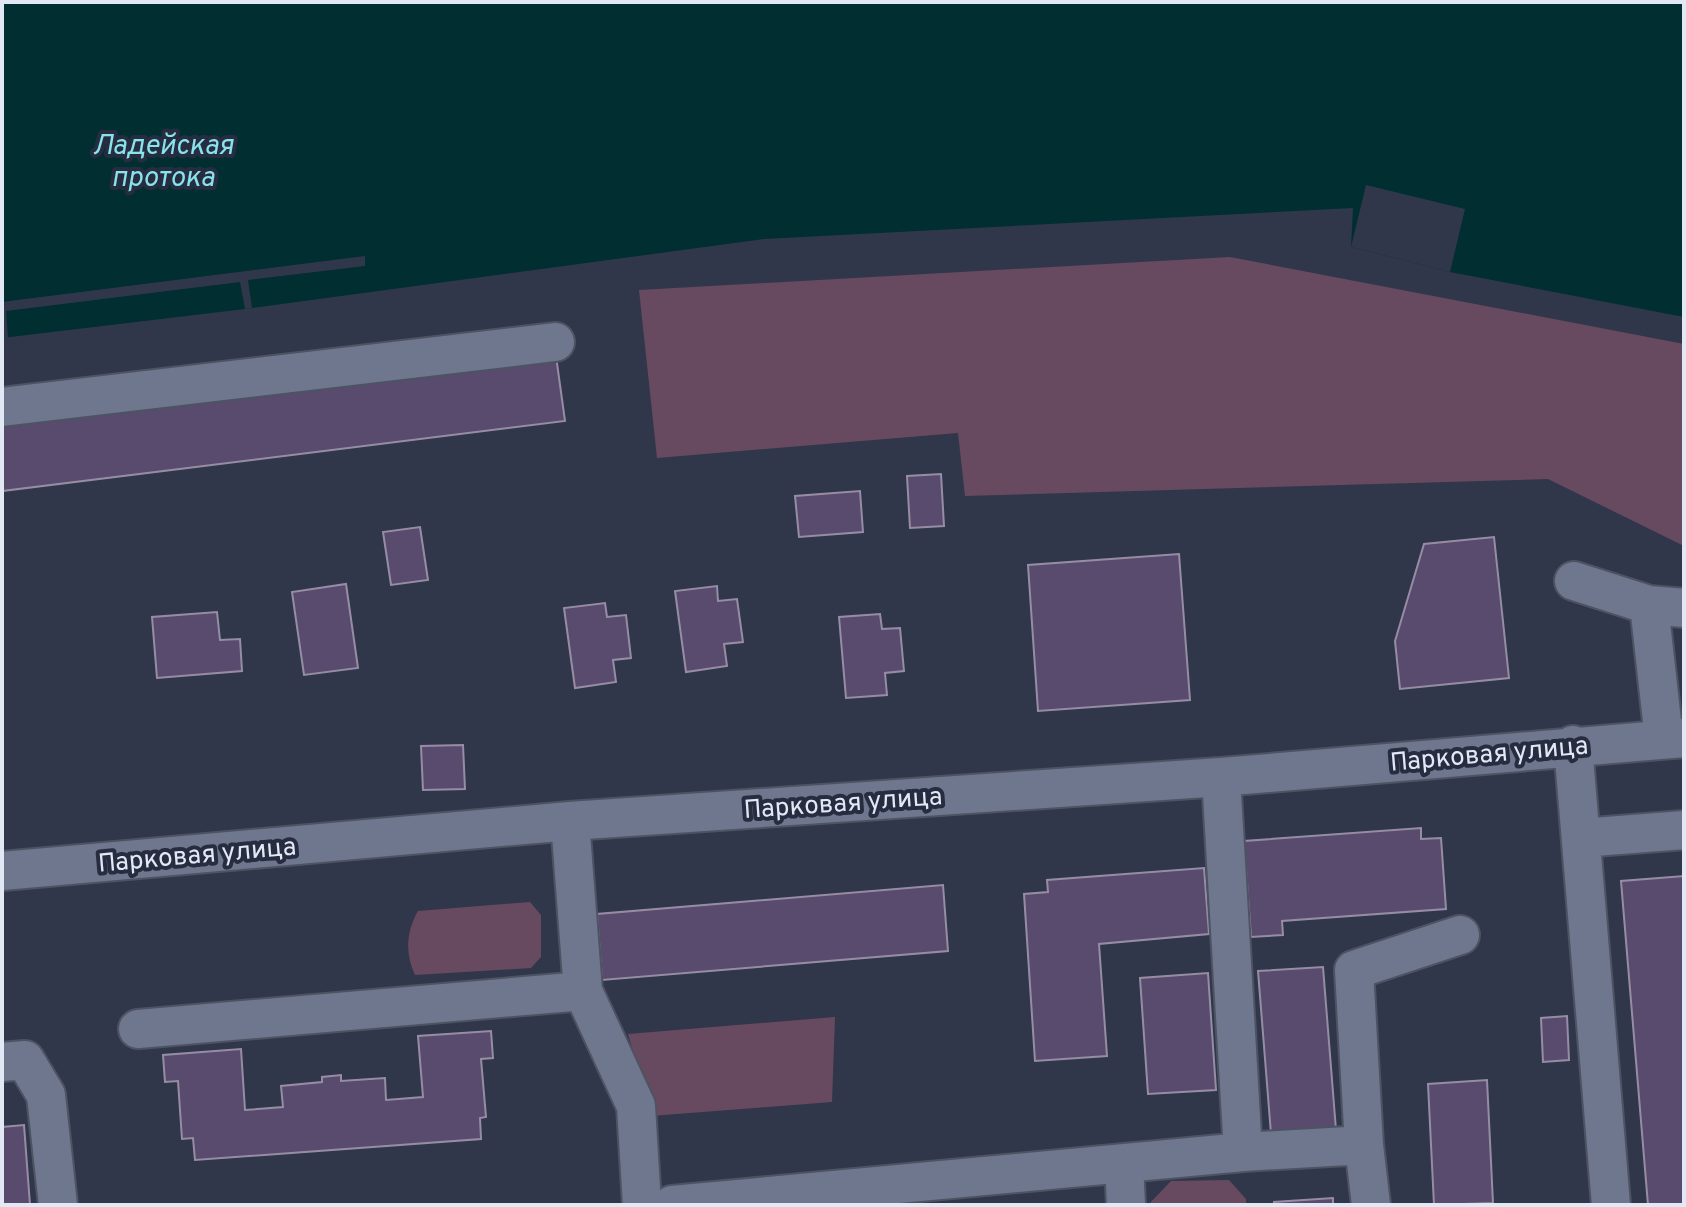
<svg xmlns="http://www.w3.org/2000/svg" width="1686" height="1207" font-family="Overpass,sans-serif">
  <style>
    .green { fill: #674a5f }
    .water { fill: #002e31 }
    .pier { fill: #30374b }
    .building { fill: #594b6d; stroke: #968da5; stroke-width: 2 }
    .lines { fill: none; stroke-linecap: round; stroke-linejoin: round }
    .minor-casing { stroke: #4d5363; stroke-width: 42 }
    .minor { stroke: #6f778e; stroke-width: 38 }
    .labels { text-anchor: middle; stroke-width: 8; stroke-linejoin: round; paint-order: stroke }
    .street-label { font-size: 26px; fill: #e3e8f5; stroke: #262d40 }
    .water-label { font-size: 28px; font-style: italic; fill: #88e3eb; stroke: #262d40 }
  </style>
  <rect width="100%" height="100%" fill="#30374b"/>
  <path class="green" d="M1230 257 1684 344V546L1548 479 965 496 958 433 657 458 639 290Z
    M530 902 541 915V957L531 968 415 975C405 954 406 932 418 911Z
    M835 1017 832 1102 651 1116 628 1034Z
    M1229 1180 1246 1199V1205H1148L1171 1181Z"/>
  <path class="water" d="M2 2H1684V317L1450 272 1351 247 1353 208 764 239 245 309 2 338Z"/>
  <path class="pier" d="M1366 185 1465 209 1450 272 1351 247Z
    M365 256V266L248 280 252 308 245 309 240 282 6 311 8 338H2V302Z"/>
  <path class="building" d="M556 356 565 421 2 491V424Z
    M941 474 944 526 910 528 907 476Z
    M860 491 863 532 799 537 795 496Z
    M420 527 428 580 391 585 383 532Z
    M1494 537 1509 678 1400 689 1395 641 1424 544Z
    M1179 554 1190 700 1038 711 1028 565Z
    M346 584 358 668 304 675 292 592Z
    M717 586 718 601 737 599 743 642 724 644 727 666 686 672 675 591Z
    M605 603 607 617 626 615 631 658 613 660 616 682 575 688 564 608Z
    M217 612 220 640 240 639 242 671 157 678 152 617Z
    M880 614 882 629 900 628 904 671 885 673 887 695 846 698 839 617Z
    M463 745 465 789 423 790 421 746Z
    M1421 828V839L1441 838 1446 909 1282 921 1283 935 1251 937 1244 841Z
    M1204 868 1209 934 1099 944 1107 1056 1035 1061 1024 894 1048 892 1047 880Z
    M1684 876V1205H1648L1621 881Z
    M943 885 948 951 602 980 597 914Z
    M1323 967 1336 1130 1271 1134 1258 971Z
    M1208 973 1216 1090 1148 1094 1140 978Z
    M1567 1016 1569 1060 1543 1062 1541 1018Z
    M491 1031 493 1058 481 1059 486 1117 480 1118 481 1139 195 1160 193 1138 182 1139 178 1081 165 1082 163 1055 241 1049 245 1110 283 1107 281 1086 322 1082V1077L341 1075V1081L385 1078 386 1100 423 1097 418 1036Z
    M1487 1080 1493 1203 1434 1205 1428 1084Z
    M24 1125 30 1205H2V1127Z
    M1333 1198V1205H1274V1202Z"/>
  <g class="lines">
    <g class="minor-casing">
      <path id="minor" d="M2 407 555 342
        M1574 581 1649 605 1664 739
        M1649 605 1684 608
        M1573 745 1611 1205
        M1221 777 1243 1152
        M570 821 583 991 636 1106 642 1205
        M1581 838 1684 830
        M2 871 570 821 1221 777 1684 738
        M138 1029 583 991
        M2 1062 25 1060 46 1095 58 1205
        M1364 1145 1371 1205
        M1124 1164 1126 1205
        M672 1205 1243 1152 1364 1145 1354 970 1460 935"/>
    </g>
    <use href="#minor" class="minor"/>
  </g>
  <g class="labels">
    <g class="street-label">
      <text transform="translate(1489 753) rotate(-5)" y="9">Парковая улица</text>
      <text transform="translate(843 802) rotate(-4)" y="9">Парковая улица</text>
      <text transform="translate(197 854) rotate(-5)" y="9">Парковая улица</text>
    </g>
    <g class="water-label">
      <text x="163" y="154">Ладейская<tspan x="163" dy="32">протока</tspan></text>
    </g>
  </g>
  <rect width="1686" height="1207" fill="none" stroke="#e3e8f5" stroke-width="8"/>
</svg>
